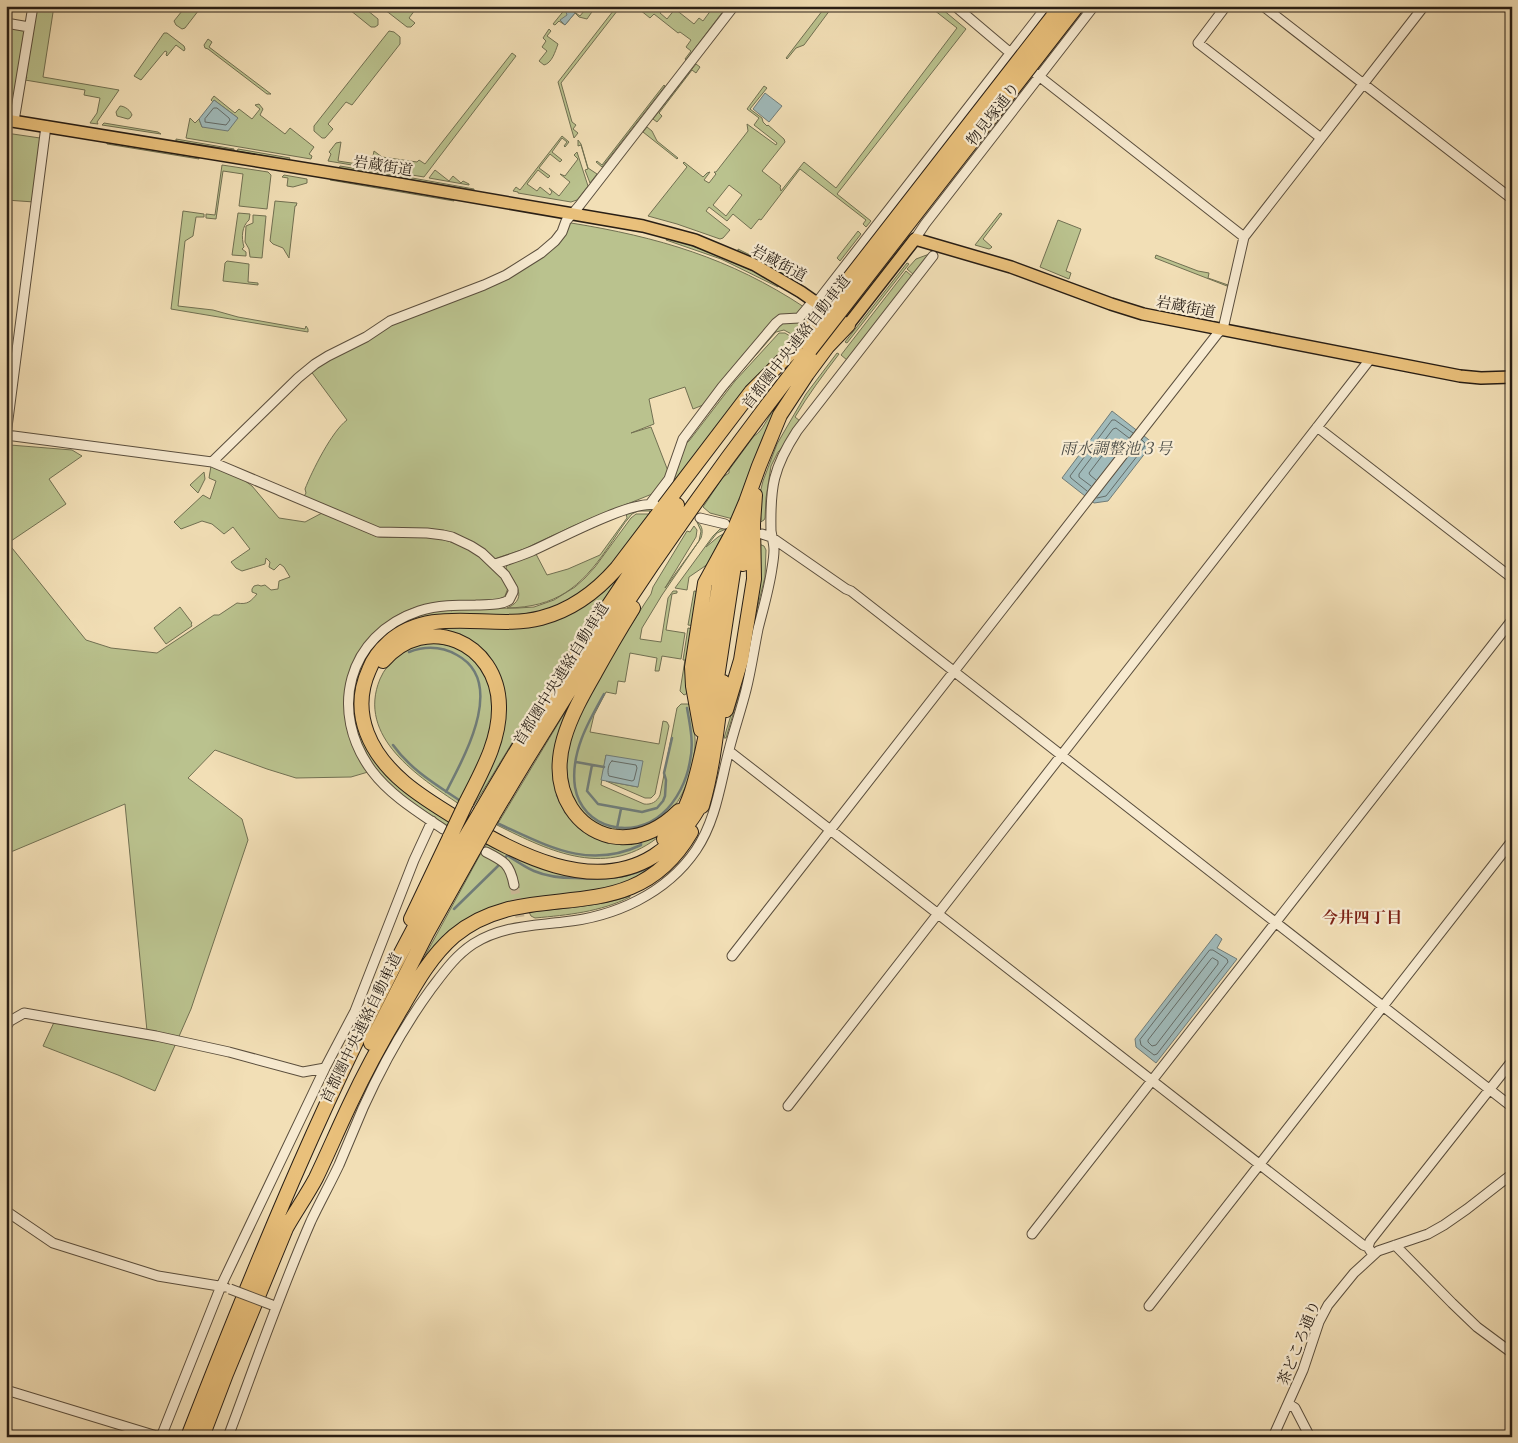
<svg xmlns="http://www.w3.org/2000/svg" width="1518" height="1443" font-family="'IM FELL Great Primer','Noto Serif JP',serif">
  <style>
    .green { fill: #bac28e; stroke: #717052; fill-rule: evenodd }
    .water { fill: #a0baba; stroke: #707c78 }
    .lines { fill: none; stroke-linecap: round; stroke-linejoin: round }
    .shore { stroke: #646c68; stroke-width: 1 }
    .stream { stroke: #707c78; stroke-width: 2.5 }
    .minor-tunnel { stroke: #cab896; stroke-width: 9; stroke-dasharray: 9 4.5; stroke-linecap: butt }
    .minor-casing { stroke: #5a4e3d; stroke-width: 11 }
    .major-casing { stroke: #281e15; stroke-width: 14 }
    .highway-casing { stroke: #281e15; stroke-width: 16 }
    .minor { stroke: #f7ead0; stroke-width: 9 }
    .major { stroke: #e9c07b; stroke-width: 11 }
    .highway { stroke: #e9c07b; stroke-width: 14 }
    .minor-bridge-casing { stroke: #5a4e3d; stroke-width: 11; stroke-linecap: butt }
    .highway-bridge-casing { stroke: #281e15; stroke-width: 16; stroke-linecap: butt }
    .minor-bridge { stroke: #f7ead0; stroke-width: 9 }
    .highway-bridge { stroke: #e9c07b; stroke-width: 14 }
    .labels { text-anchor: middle; stroke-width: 4.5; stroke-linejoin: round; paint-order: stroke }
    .street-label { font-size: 15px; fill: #281e15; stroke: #f7ead0 }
    .water-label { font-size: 16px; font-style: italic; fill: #4c4d47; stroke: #f7ead0 }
    .neighbourhood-label { font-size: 16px; font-weight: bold; fill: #7a1f14; stroke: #f7ead0 }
  </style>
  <rect width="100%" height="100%" fill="#f2dfb6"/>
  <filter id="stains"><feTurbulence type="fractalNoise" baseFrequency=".004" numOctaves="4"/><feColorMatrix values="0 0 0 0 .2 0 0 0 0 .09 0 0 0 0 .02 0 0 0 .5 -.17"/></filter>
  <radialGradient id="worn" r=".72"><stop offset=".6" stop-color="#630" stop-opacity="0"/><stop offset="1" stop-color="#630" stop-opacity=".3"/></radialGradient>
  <path class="green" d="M37 6H54L43 77 119 90 97 122 98 124 90 123 97 113 100 98 84 95 85 90 25 80 27 77 25 76Z
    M186 6H202L185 28 182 29 176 25 174 21Z
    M345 6H362L378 19V25L375 27H371Z
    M380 6H418L409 18 415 23 411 27H407Z
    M578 6H596L587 19 579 17 575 13 565 25 559 21 555 25 553 24 566 8H569L580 16 584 11Z
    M617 6H621L561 83 572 122 576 125 573 129 578 133 574 138 558 82Z
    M635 6H665L660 13 667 19 675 9 694 24 699 18 703 21 714 6H727L686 60 685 59 691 51 686 47 691 40 680 32 678 33 654 14 650 18Z
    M826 6H833L804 45 796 48 787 59 786 58Z
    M942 9 966 29 837 194 871 221 866 227 863 224 866 220 800 169 761 220 759 219 751 229 733 214 727 221 709 207 706 211 730 230 723 238 720 239 677 224 648 216 687 167 683 163 684 162 703 177 707 173 710 172 704 180 709 183 716 174 714 172H716L748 131 747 124 776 145 777 143 754 125 759 118 747 109 764 86 767 88 750 109 762 118 763 122 767 126 768 125 784 139 785 142 762 171 781 186 780 187 781 191 804 162 836 188 957 28 934 10ZM729 185 742 195 726 216 713 205Z
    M6 26 22 29 25 32 13 107 9 110 6 109Z
    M549 29 551 31 547 36 558 44C555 52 552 63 544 65L539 61 547 51 542 47 546 41 543 38Z
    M389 31 394 32 400 37V44L352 105 346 102 328 124 333 129 325 138H322L314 131V126Z
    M164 33H167L184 46 185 49 184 51 176 45 167 56 166 55 167 52 165 51 141 80 134 76Z
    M208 39 212 42 209 47 271 94H267L208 49 205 48 204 45Z
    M512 53 516 56 424 177 328 161 331 154 329 152 336 143 341 142 338 161 371 166 374 151 382 157 417 162 419 160 425 164Z
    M696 64 700 67 696 73 692 70 659 113 662 116 657 122 653 119Z
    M664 85 665 86 602 167 596 162 597 161 602 165Z
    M214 96 235 113 239 109 252 119 260 109 255 105 259 104 263 109 260 115 285 134 290 128 314 147 309 154 312 156 311 159 186 138 190 118 195 123 199 119 202 127 238 118 214 100 213 102 211 100Z
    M120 106C125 106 131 111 132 115L130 118 128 119 117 116 116 112Z
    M104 123 158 132 161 134 102 125Z
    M647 127 652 131 657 141 678 158 677 159 643 132Z
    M6 133 40 138 42 141 34 202 6 200Z
    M562 136 569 142 565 147 564 146 567 142 562 138 552 152 562 160 560 162 550 154 539 168 550 176 548 178 538 170 527 184 537 191 540 187 550 195 552 192 549 188 559 196 570 182 560 174 565 176 578 159 574 155 577 152 588 186 577 200 571 202 518 193V192L513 191 516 187 520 190Z
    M176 139 234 149V150L176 141Z
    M578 140 581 144 588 168 597 174 590 183 585 170 588 169 581 145 578 146Z
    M107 142 199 157V159L107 144Z
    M238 149 290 158 289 160 237 151Z
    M222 165 268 172 271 175 267 209 239 206 243 174 223 171 216 219 206 218V214L215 215Z
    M340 166 399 176 398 178 339 168Z
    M435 170 449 181 453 176 461 183 463 181 469 184V185L429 178Z
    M284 175 307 179V183L293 187 287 186 288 178 282 177Z
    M401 176 474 189V190L401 178Z
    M331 178 454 199V201L330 180Z
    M275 201 297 203 296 206H295L289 258 283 248 273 244 270 241Z
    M183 211 204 214V217H196L193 236 185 241 178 306 213 310 238 317 305 329 306 326 308 329V332L171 309Z
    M238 213 250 214 249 220C242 226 241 237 244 247L242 249 246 252V256L232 255Z
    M1000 213 1002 214 983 239 992 247 991 248 989 249 975 245Z
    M253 215 266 216 262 258 250 257 249 249 245 242 246 226 253 223Z
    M1058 220 1081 229 1066 271 1071 273 1069 279 1040 267Z
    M571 223C658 237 730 258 804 307L796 315 773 320 761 336 724 378 703 405 693 409 685 387 649 399 654 424 631 433 651 427 668 471 666 476 652 494 573 526 524 549 495 559 476 544 453 533 432 529H393L376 527 303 498 306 493 305 489C312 471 332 431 347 420L310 370 391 323 533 261 569 224Z
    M858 231 861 234 840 261 837 258Z
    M667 238C706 249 744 265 779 285L778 287 721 259 666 240Z
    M738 249 786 273 785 275 738 251Z
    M932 253 914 275 907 269 916 259Z
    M1156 255 1198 271 1209 273 1208 278 1228 285 1227 286 1155 258Z
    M227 261 249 264 248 282 258 283V285L223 281 225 263Z
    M907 263 909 264 847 343 845 342Z
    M906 271 913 277 847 360 841 355Z
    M811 311 821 338 817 351 796 335 795 336 784 330 776 332 734 380 686 442 713 403 780 324 800 321Z
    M779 333H785L793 338 746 390 615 562 586 591 558 606 539 612 513 615 467 614 381 641 358 727 364 742 369 751 450 821 448 826C422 809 393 793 374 766 337 715 349 646 409 619 422 613 436 611 450 609L451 611 455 609 518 608 534 607 554 600 575 587 585 578 595 567 631 518 636 514H649L650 511H638L632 514C622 525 615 538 607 549 580 588 556 607 507 608 531 598 512 580 506 568L507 565 536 554 547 575 568 569 600 555 627 518 626 513 646 509H652L674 480 685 444 689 441 735 381Z
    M837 353 839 354C823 375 808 395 795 417L800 421 780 450 778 452 771 466 766 498 765 518 764 520 759 523 761 520 759 497 763 481 777 444 806 394Z
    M797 379 733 519 710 513 703 507 723 477 729 473V470L754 436C763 431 767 418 773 411 780 400 789 390 797 379Z
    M10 445 72 450 82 456 49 479 66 504 8 543 86 640 111 648 157 653 214 615H219L237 603C248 605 251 601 257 594L252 592V589L254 586 258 585 261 586 265 585 271 590 278 589 279 581 290 577 284 567 280 564 274 570 269 567 270 562 266 558 265 564C257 566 250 569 242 571L236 568 231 562 250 549 233 527 224 534 212 524 202 521 181 529 174 522 203 495 210 499 216 481 209 478 211 466 241 478 252 486 279 518 305 522 322 513C336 519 349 524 362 530 367 532 374 536 380 537 391 538 403 536 415 536 453 537 489 553 508 588L505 596 498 600C470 601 442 600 414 608 368 623 335 675 347 723 351 740 360 757 368 772L351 777 296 778 267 769 215 750 188 778 242 819 248 840 191 1009 155 1091 118 1075 43 1046 56 1018 147 1031 125 804 6 854V448Z
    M204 472 205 479 198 493 190 485Z
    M697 522C703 526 703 532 701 538L662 595 642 628 640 639 661 642 668 598 673 591H677V593L672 594 666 630 685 633 681 659 662 656 659 671H655L657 658 630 653 625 682 618 681 616 694 606 692 594 715 590 732 659 744 663 721 667 722 669 726 655 794 651 798H645L606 781 638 787 606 755 601 785 644 804C651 805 657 802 660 795L677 708 681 704H688L690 706C692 719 696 734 695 747 693 770 684 800 666 815 634 841 592 835 573 798 566 785 565 768 567 754 571 731 582 710 592 691 608 660 627 632 645 603L651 594 653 587 687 531 690 532 694 526 697 530 696 537 665 588 699 541 701 531Z
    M720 529H726L717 533 706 547 718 537 723 534 708 564 689 577 687 590 675 588 713 536Z
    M759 544 764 546 766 550 765 577 749 641 740 691 726 738H724L740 685 750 632 751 623H754L758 599 755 598 759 570Z
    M633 556 559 666 473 807 470 805 490 763 495 668 424 629 542 622Z
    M694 591 701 592 695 626 688 625Z
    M180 607 192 623 191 624 192 626 166 644 154 628Z
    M688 628 694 629 688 693 684 695 680 691 685 660H683Z
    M426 643C448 643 471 649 482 670 484 674 487 679 489 684 504 724 476 769 459 804 419 777 356 737 380 679 388 660 406 648 426 643Z
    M585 679 556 765 588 831 662 834C608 880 551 852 497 825Z
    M488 842 578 877C617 881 640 872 673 851L625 885 513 903 420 965 481 853C501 864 507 867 511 889L519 888C514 860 509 859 485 847Z
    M630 896V897C600 912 568 915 535 918L531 916 529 912C563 908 597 907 630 896Z"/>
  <path class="water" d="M569 8 575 13 565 25 560 20 567 15 566 12Z
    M765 93 782 106 769 122 753 109Z
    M214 100 238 118 228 131 202 127 199 119Z
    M1112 411 1153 443 1108 501 1094 503 1062 478Z
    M606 755 643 761 638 787 601 780Z
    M1216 934 1222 939 1217 948 1237 959 1156 1063 1136 1047 1135 1039Z"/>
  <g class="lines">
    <path class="shore" d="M214 108H217L229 118 230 120 226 125 205 122V119Z
      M1096 480 1090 475 1089 473 1114 440 1117 439 1124 444
      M1091 486 1079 477V474L1113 429 1116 428 1129 438
      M1087 491 1071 478 1070 476 1112 420H1115L1133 433
      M1097 498 1106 496 1145 446V443L1142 440
      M612 761 636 765 637 768 634 780 632 781 609 776C607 773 608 763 612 761Z
      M1210 950H1213L1227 959 1228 962 1157 1054 1154 1055 1141 1045 1140 1040Z
      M1213 958 1218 961V964L1156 1045 1152 1046 1148 1042V1040L1211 959Z"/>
    <path class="stream" d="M409 652C425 646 441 646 457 655 507 682 464 757 446 792
      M604 694C588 722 570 754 575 787 582 829 633 840 662 814 677 801 687 780 690 761 694 743 690 725 687 708
      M565 717V712L572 702
      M393 745C410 769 435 784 459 800
      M576 762 604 767
      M592 765 587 791 598 804 642 812 657 808 663 801 665 796 666 780 664 773 672 738
      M557 795 566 813
      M499 824C548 846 588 870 641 845V843
      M617 828 621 809
      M621 844 640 842
      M506 857 507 855C516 861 525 867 534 871 548 877 562 878 576 878 606 880 626 878 653 866
      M454 909 500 864"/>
    <path class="minor-tunnel" d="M514 885 520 917"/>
    <g class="minor-casing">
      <path id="minor" d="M955 6 1014 56
        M1226 6 1198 43 1321 138
        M1263 6 1512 199
        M6 23 29 27
        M1026 66 1244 237
        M14 121 33 6
        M915 239 925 224 1094 6
        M817 302 1047 6
        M1317 427 1512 578
        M6 435 212 462 378 532 427 533 443 535 452 537 471 546 482 553 505 575 513 589V592L509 600C500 606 487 604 476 605 457 605 438 605 419 611 347 635 328 712 372 771 390 795 418 812 443 829
        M6 435 46 126
        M212 462 298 378 315 364 328 356 366 337 390 321 484 285 506 275 541 253 555 241 562 232 566 221 579 206 734 6
        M650 504 669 479 683 439 722 387 776 323 781 319 799 318 814 300
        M700 518 725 524
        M762 534 771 537 846 589 851 591 1512 1107
        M495 564C508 560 520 556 532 551 557 540 631 500 655 505
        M729 751 1363 1245 1368 1247 1373 1255
        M486 852C504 861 510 864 514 885
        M732 956 1218 333 1223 329 1244 237 1424 6
        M6 1027 10 1021 24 1013 156 1036 229 1052 303 1072 325 1068
        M788 1106 1371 358
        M6 1211 53 1243 158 1276 225 1287
        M1032 1234 1512 620
        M1395 1245 1452 1303 1477 1327 1512 1353
        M1368 1247 1370 1241 1512 1061
        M1149 1306 1512 841
        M6 1390 160 1437
        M1289 1404 1295 1408 1310 1437
        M161 1437 221 1286 325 1068 355 1011 414 860 432 821
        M228 1437C255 1365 280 1292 311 1221 320 1202 330 1184 339 1165 347 1146 355 1127 363 1108 382 1066 404 1026 431 989 444 972 455 956 473 944 501 926 532 926 563 922 614 917 666 894 696 850 716 820 720 785 729 750 734 730 741 710 746 690 751 670 754 649 758 629 763 609 769 589 772 568 773 562 774 556 774 550 774 543 772 538 771 531 770 487 773 468 797 431L933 256
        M1273 1437 1303 1370 1319 1322 1328 1305 1354 1273 1378 1251 1428 1234 1444 1225 1467 1209 1512 1174"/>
    </g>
    <g class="major-casing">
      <path id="major" d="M6 120 393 183 643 226 695 240 755 265 801 292 848 325 915 239 1011 267 1111 304 1143 314 1460 376 1481 378 1512 377"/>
    </g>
    <g class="highway-casing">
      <path id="highway" d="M743 564 753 524
        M633 608C620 629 607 651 595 673 572 713 543 764 571 808 580 822 594 832 610 836 637 841 660 830 679 811
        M383 661C426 611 498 642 499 706 500 741 481 773 466 803
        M702 705 705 669 724 556
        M726 710 741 660 754 579 753 524 755 495
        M701 730 693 686 692 667 705 583 734 530 746 502 759 466 780 415 807 374 827 347 848 325
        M704 798C692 822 677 841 654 856 592 895 517 854 461 821 425 799 383 775 367 733 359 712 360 690 369 670 373 659 380 650 389 642 432 604 492 631 541 618 572 610 596 592 617 568L751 392 795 348
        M702 806C714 765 717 723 723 682
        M481 811C542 706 608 604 677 505
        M492 817C588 654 693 498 810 350
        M664 839C690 815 699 768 706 734 708 726 706 716 708 707 710 698 715 689 717 678L740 526 746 502
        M411 919 450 837
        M371 1043 427 933 474 849
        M285 1230C295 1212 307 1195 316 1178 328 1153 339 1127 351 1102 366 1070 383 1039 401 1009 416 983 431 956 454 936 529 873 631 936 691 832
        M188 1437C267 1234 351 1031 462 843
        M202 1437 226 1374 289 1221"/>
    </g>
    <use href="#minor" class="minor"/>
    <use href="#major" class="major"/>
    <use href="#highway" class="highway"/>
    <g class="minor-bridge-casing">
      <path id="minor-bridge" d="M230 1289 272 1305"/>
    </g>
    <g class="highway-bridge-casing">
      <path id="highway-bridge" d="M800 342 1061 6
        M810 350 1077 6
        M450 837 466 803
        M462 843 481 811
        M474 849 492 817"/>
    </g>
    <use href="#minor-bridge" class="minor-bridge"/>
    <use href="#highway-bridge" class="highway-bridge"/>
  </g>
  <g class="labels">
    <g class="street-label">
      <text transform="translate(993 114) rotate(-52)" y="5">物見塚通り</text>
      <text transform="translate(383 166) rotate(9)" y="5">岩蔵街道</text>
      <text transform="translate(779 263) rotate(28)" y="5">岩蔵街道</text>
      <text transform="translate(1186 307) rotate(11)" y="5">岩蔵街道</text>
      <text transform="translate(796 342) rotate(-52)" y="5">首都圏中央連絡自動車道</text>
      <text transform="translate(561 674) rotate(-58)" y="5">首都圏中央連絡自動車道</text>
      <text transform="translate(361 1028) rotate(-64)" y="5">首都圏中央連絡自動車道</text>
      <text transform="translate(1299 1343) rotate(-68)" y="5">茶どころ通り</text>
    </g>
    <g class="water-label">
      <text x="1116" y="454">雨水調整池３号</text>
    </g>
    <g class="neighbourhood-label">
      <text x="1362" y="923">今井四丁目</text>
    </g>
  </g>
  <rect width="1518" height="1443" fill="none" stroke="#f2dfb6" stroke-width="25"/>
  <rect x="8" y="8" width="1503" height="1428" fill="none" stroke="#281e15" stroke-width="2.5"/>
  <rect x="12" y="12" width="1493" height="1418" fill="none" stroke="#281e15"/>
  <rect width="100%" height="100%" filter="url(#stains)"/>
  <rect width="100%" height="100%" fill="url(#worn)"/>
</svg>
